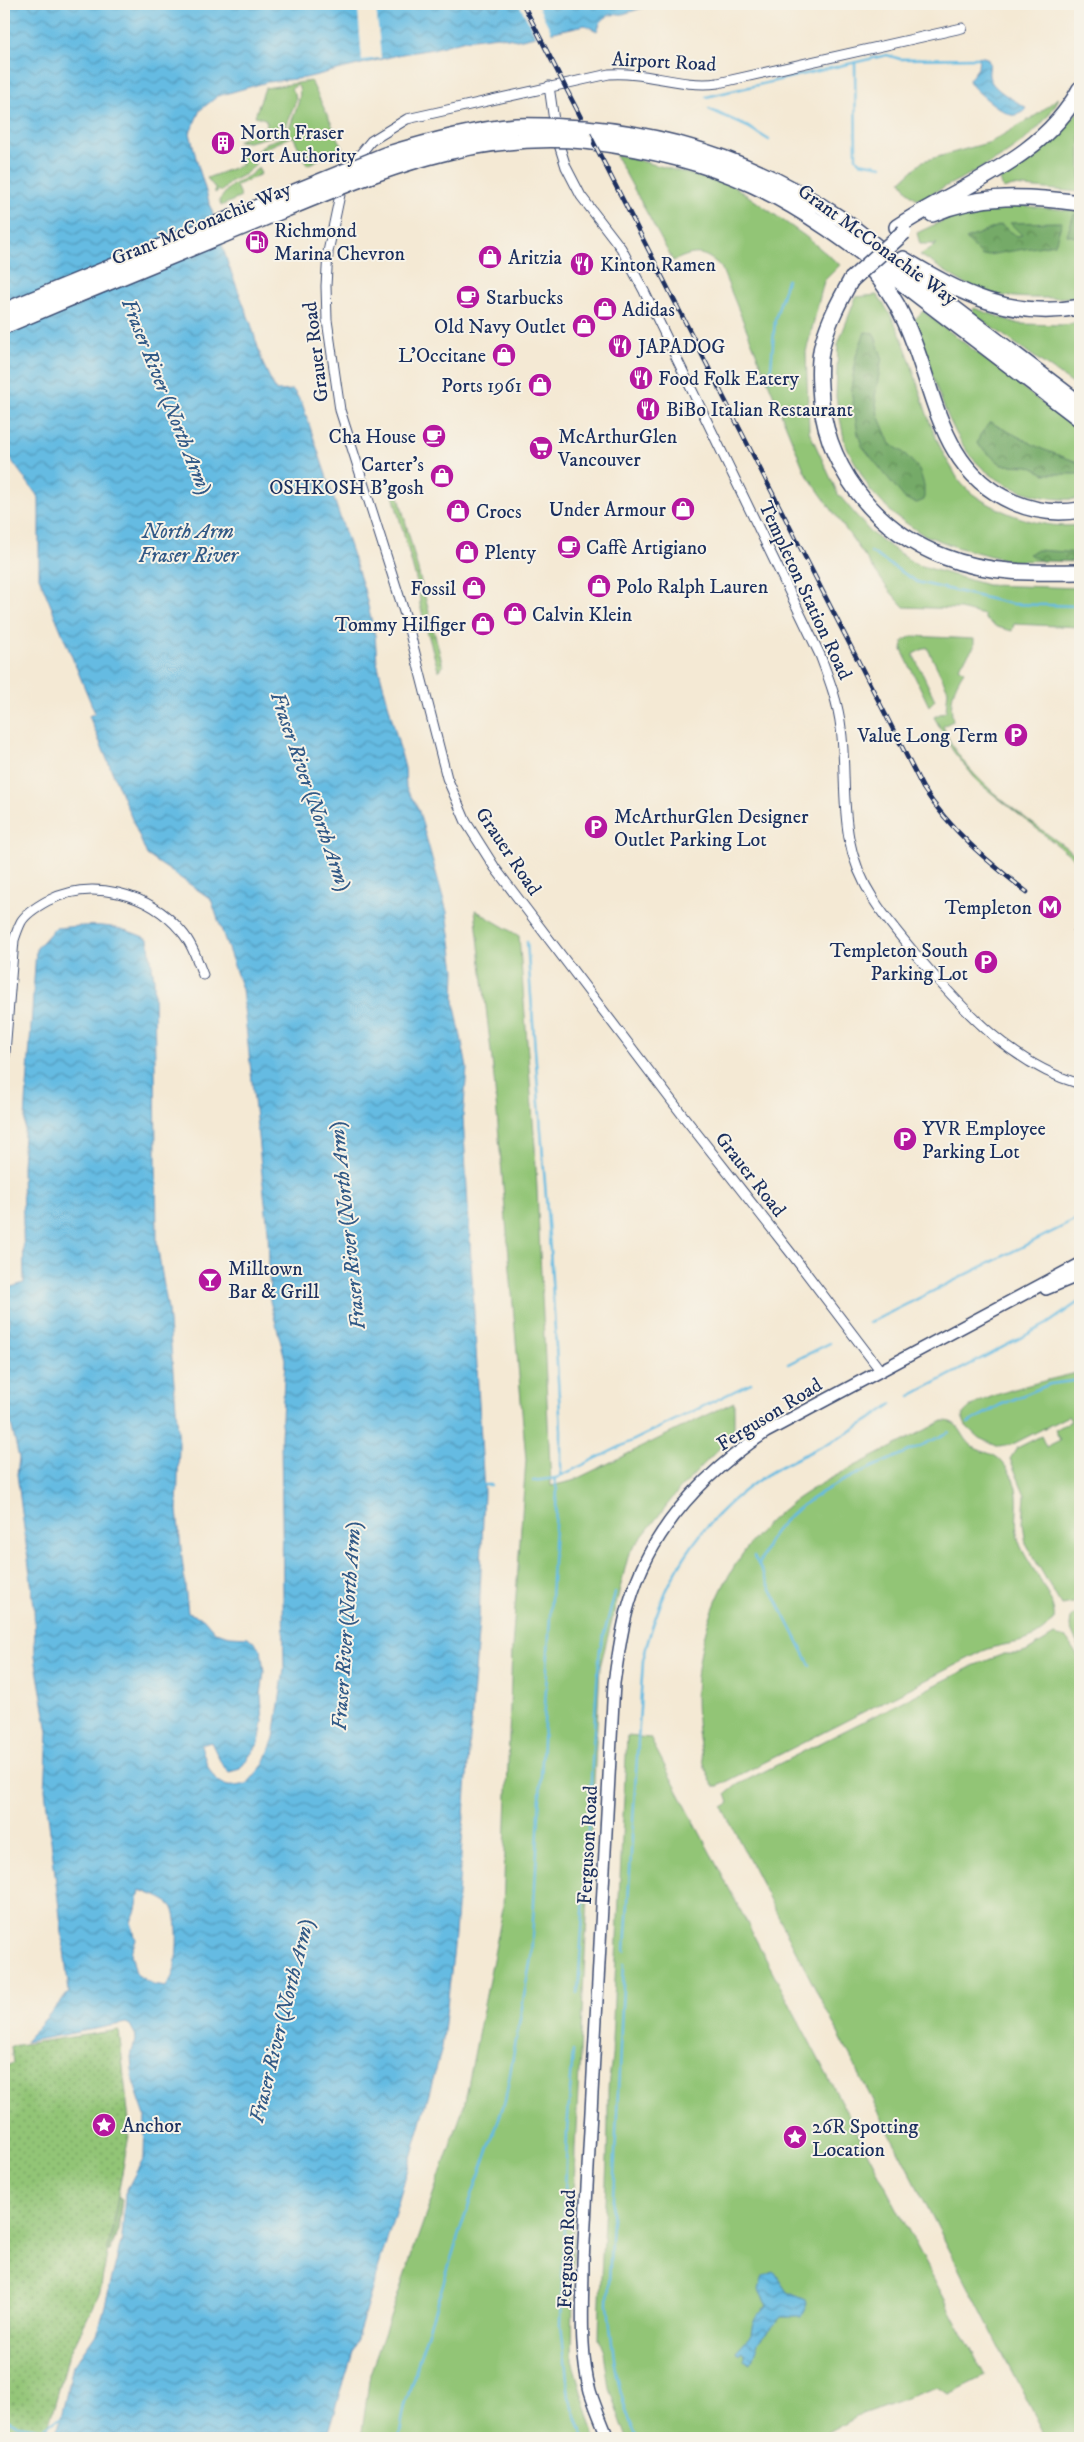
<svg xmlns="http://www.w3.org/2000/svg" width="1084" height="2442" font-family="'IM FELL DW Pica',serif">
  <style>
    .grass { fill: #92c576; stroke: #567a6a }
    .forest { fill: url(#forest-crowns); stroke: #486c62 }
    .wetland { fill: url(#wetland-marsh); stroke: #567a6a }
    .park { fill: url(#park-dots); stroke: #567a6a }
    .water { fill: url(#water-waves); stroke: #4075a0; fill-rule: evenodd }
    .pier { fill: #f4e9d4 }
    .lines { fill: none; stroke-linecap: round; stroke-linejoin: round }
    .stream { stroke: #65bbe2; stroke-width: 2.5 }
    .minor-casing { stroke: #3c4b70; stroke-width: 11 }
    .tertiary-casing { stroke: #3c4b70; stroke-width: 14 }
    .primary-casing { stroke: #3c4b70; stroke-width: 18 }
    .minor { stroke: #fff; stroke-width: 9 }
    .tertiary { stroke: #fff; stroke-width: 11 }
    .primary { stroke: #fff; stroke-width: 15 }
    .rail-casing { stroke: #1b2f5e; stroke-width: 4.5 }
    .rail { stroke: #f7f3e8; stroke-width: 2.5; stroke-dasharray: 8; stroke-linecap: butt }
    .primary-bridge-casing { stroke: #3c4b70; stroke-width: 18; stroke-linecap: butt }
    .primary-bridge { stroke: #fff; stroke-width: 15 }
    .labels { text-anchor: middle; stroke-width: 4; stroke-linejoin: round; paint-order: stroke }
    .street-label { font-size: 20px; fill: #1b2f5e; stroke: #f7f3e8 }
    .poi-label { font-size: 20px; fill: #1b2f5e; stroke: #f7f3e8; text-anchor: start }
    .water-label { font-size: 21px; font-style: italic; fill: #315986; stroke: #f7f3e8 }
  </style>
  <defs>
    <pattern id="forest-crowns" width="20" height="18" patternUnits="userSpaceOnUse" patternTransform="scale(1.25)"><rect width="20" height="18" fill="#75aa67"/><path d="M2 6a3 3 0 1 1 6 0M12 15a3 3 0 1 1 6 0" fill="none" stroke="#5f8b58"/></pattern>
    <pattern id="wetland-marsh" width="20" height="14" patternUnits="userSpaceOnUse" patternTransform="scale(1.25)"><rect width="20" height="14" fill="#92c576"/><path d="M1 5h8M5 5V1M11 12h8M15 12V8" fill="none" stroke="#76a064"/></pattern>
    <pattern id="park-dots" width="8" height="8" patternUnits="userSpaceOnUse" patternTransform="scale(1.25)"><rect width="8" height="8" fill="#92c576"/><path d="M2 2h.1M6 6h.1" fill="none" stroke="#76a064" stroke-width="1.8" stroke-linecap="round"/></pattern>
    <pattern id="water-waves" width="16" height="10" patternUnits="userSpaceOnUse" patternTransform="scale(1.25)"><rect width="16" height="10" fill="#65bbe2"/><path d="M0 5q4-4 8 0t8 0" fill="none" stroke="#5298ba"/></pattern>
  </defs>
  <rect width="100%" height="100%" fill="#f7f3e8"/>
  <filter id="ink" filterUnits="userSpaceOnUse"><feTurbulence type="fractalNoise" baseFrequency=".02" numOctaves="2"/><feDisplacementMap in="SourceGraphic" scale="10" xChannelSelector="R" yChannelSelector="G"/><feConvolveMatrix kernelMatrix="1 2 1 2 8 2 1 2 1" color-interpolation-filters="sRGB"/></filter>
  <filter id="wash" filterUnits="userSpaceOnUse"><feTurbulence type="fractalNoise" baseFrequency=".0096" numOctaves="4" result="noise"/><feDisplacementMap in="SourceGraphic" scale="20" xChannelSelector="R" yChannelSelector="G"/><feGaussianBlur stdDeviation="1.12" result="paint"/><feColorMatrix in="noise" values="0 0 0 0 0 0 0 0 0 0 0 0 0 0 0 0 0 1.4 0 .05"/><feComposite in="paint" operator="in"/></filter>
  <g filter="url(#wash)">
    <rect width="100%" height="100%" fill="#f4e9d4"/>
    <path class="grass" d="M311 81 343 148 307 165 293 136 255 153 266 143 286 136C290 123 306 93 297 85L291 89 295 93 296 101 282 134 248 142 237 141 246 137V135L266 127 267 123 265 119 255 116 265 88Z
      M1059 97C1058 101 1055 106 1052 110 1023 154 968 173 924 198L917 199 910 194 901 181 923 161 991 142 1038 114Z
      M1080 108V192L1013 186 1003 189 1000 179C1032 158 1059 139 1080 108Z
      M236 145 244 149 256 165 245 174 230 182 221 192 219 190 215 193V188L207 178 242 165Z
      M615 154 734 186 805 236 840 265 824 281 806 352 809 431 838 494 871 533 915 564 987 585 1080 588V627L1014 624 1012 631 997 627 985 619 984 615 960 609 904 607 888 589 805 472 721 267C703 250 695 251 673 261Z
      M258 167 261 174 236 186 241 197 221 206 219 200C224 196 225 191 230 187 239 179 251 178 258 167Z
      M1014 205 1080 211V297C1048 298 1015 300 984 292 962 285 940 267 920 255L937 244H920L917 233 953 216Z
      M877 295C916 344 917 412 950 465 954 471 957 479 962 484 974 498 994 507 1010 514 1033 523 1056 528 1080 525V560L1011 561 956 547 922 534 894 515 870 490 845 444 836 397 838 344 856 297Z
      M974 308 1019 324 1066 325 1080 321V389L972 313Z
      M923 311 1080 432V499C1037 502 989 485 964 447 941 411 928 360 914 320Z
      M912 636 974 639V647L959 667 964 671C953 687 949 702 953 721L943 726C963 782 1035 823 1080 858V863L979 783 953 751 934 717 946 711 948 690 927 647 913 654 935 700 929 706 902 650 903 641Z
      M475 910 519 936 535 1147 551 1486 572 1481 734 1402V1433L679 1490 629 1553 600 1667 575 2148 572 2360 595 2438H361L370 2374 464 2106 503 1909 512 1649 526 1460 494 1078Z
      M1080 1372V1602L1061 1605 1026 1544 1023 1523 1025 1495 1010 1459 1017 1448 1041 1436 1046 1447 1060 1440 1055 1430 1071 1421 1068 1416 1011 1445 999 1447 979 1438 966 1426 962 1417C967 1396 1059 1378 1080 1372Z
      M943 1421C960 1421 960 1434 970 1444 979 1454 993 1450 1003 1463 1030 1496 1008 1517 1021 1547 1029 1565 1058 1602 1054 1620 1029 1648 1014 1639 983 1651L718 1786H714C699 1765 696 1719 696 1694 698 1621 732 1549 790 1504 811 1488 835 1476 859 1464 887 1450 915 1435 943 1421Z
      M1080 1612V1649L1070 1627 1071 1617Z
      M1054 1635 1066 1638 1080 1660V2438H1046L722 1807 729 1803 726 1794 737 1785 975 1665 1004 1654H1018L1026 1652Z
      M627 1736 650 1738 985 2376 948 2394 938 2387 862 2414 820 2438H627L609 2389 604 2351 599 2339C600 2257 609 2175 608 2093 608 2075 614 2058 612 2040Z"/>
    <path class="forest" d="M1074 214 1080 215V238L1067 235Z
      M1062 222 1055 244 982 256 966 239 1001 225 1017 236 1022 235 1010 223Z
      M865 332 874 333 882 357 875 397 878 415 890 444 903 452 919 469 924 485V500L917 503 906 500 862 446 858 434 851 390 856 356Z
      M990 422 1042 449 1080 463V474H1045L1029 466 1002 465 977 444 980 435Z
      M1037 550 1080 553V562L1041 561 1029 554Z
      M117 2195 122 2199 118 2232 110 2251 102 2252Z"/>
    <path class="wetland" d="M393 484 396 485 443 666 440 670H438L420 605 419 590 391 488 390 486Z"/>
    <path class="park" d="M119 2030 130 2130 100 2292 68 2358 45 2438H4V2067L13 2063 11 2046Z"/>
    <path class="water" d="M4 4H655L623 14 609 15 601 21 597 31 585 25 517 40 497 36 465 40 433 49 402 54 305 78 267 82 218 96 200 110 190 133 197 162 228 264 251 324 263 364 276 391 293 390 302 403 364 589 375 635 377 662 405 768 406 788 418 808 447 912 455 970 454 1001 467 1068 463 1117 484 1492 479 1620 454 1947 442 2048 401 2193 327 2438H56L73 2366 99 2329 122 2238 125 2193 144 2157 145 2116 133 2081 131 2057 136 2036 130 2025 126 2023 25 2042 69 1992 45 1790 48 1732 35 1657 34 1605 17 1474 19 1458 10 1419 8 1288 24 1283 22 1166 36 949 55 928C94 925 111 922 148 939L154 979 157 1244 168 1310 179 1444 177 1511 188 1613 203 1618 215 1632 230 1636 248 1637 261 1649 264 1672 261 1695 263 1722 259 1743 240 1769 229 1772 222 1765 211 1742 201 1745C205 1759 211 1783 228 1786 233 1787 242 1785 247 1784L264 1764 274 1738 284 1669 281 1437 285 1359 270 1301 268 1230 242 989 211 899 147 855 89 716 95 713 39 577V498L4 450ZM140 1890C150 1894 162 1897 171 1905 180 1915 178 1961 173 1974 172 1978 168 1983 166 1987L153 1985 136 1974 131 1953 136 1940 131 1922 136 1910Z
      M979 56 987 58C992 65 988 69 989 76 992 90 1015 100 1025 107L1026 110C1021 113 1016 116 1011 115 1003 113 969 87 969 80L978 68Z
      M773 2271 787 2292 806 2300 807 2304 801 2317H781L758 2343 751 2363 744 2359V2353L741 2351 739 2354 736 2351 751 2335C752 2322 756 2314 767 2306L759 2290 763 2276Z"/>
    <path class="pier" d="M519 4H537L553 35 537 38Z
      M376 7 381 58 362 60 358 9Z"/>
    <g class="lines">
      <path class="stream" d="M855 62 856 158 859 162 882 166
        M706 97 887 55 900 59 978 58
        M709 109 748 127 769 140
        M770 380 775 320 787 280
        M871 552 917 582 1012 604 1080 606
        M527 942 551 1264 561 1430V1475
        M869 1323 1080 1218
        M788 1364 830 1343
        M910 1396 1047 1324 1080 1301
        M968 1423 1000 1405 1050 1384 1080 1380
        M533 1481 556 1478 751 1383
        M484 1485H491
        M754 1556 810 1665
        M759 1565C763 1555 767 1542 774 1533 813 1482 894 1462 949 1432
        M625 1951 643 1660C661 1584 696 1522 763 1477 794 1457 830 1445 861 1425 872 1419 882 1411 892 1404
        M624 1964 608 2304C612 2350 617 2396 637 2438
        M578 1993 597 1683 600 1649 615 1593
        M573 2051 567 2131 561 2324 569 2397 584 2438
        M4 2419 19 2425 43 2429 60 2418
        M399 2438 405 2404 463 2221 505 2101 531 1958 557 1490 554 1478"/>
    </g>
  </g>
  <g filter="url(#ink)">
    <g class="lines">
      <g class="minor-casing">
        <path id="minor" d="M549 86 556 135 566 167 581 196 621 248 644 291 820 655C829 679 838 702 841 728 846 764 842 801 849 838 858 889 891 925 923 963 967 1014 1014 1065 1080 1084
          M349 168 371 141 407 119 609 74C646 71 681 88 718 83L962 28
          M342 185 328 252 326 286 327 320 340 410 406 618 447 778 466 822 495 868 684 1117 794 1257 880 1370
          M4 1065 14 940C16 934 18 928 21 922 26 913 38 906 47 901 91 878 149 893 181 931 192 943 197 960 203 975"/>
      </g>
      <g class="tertiary-casing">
        <path id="tertiary" d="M1046 1289 1080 1275
          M608 2438C602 2423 595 2407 590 2391 579 2350 583 2304 583 2261L614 1683C618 1657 621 1630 629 1604 650 1530 703 1474 766 1432L1080 1264"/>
      </g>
      <g class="primary-casing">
        <path id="primary" d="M585 128C678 136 764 166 841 219 868 238 892 261 918 281 972 322 1026 363 1080 404
          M585 141C644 148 700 160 753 185 811 212 861 252 911 290 967 333 1024 376 1080 419
          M932 214C981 193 1028 196 1080 203
          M897 227C960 185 1043 160 1080 89
          M903 259C960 293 1011 320 1080 307
          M869 266C883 282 895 299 904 319 936 386 936 469 1013 502 1034 511 1058 514 1080 510
          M851 280C840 300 829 320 823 342 819 356 819 372 820 387 823 464 873 530 945 557 988 574 1035 573 1080 572"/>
      </g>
      <use href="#minor" class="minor"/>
      <use href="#tertiary" class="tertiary"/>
      <use href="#primary" class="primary"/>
      <g class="rail-casing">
        <path id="rail" d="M523 4 923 788C951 831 987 861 1027 892
          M1075 931 1080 935"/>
      </g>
      <use href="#rail" class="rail"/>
      <g class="primary-bridge-casing">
        <path id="primary-bridge" d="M851 280 904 232
          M4 311 385 155C427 142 471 130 516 126 538 125 562 127 585 128
          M4 326C84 292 164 259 245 226 358 180 459 130 585 141"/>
      </g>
      <use href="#primary-bridge" class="primary-bridge"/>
    </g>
  </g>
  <defs>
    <g id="building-disc" transform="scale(1.25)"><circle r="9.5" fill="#b5179e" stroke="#f7f3e8"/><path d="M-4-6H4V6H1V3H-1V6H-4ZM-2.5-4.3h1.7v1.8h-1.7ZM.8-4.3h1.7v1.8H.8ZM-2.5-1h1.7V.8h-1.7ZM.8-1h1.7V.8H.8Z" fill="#fff"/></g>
    <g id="fuel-disc" transform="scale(1.25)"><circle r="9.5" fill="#b5179e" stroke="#f7f3e8"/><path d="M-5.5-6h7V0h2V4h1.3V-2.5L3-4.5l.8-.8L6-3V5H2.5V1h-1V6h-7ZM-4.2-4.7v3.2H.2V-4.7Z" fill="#fff"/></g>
    <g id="shop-disc" transform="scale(1.25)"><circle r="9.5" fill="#b5179e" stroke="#f7f3e8"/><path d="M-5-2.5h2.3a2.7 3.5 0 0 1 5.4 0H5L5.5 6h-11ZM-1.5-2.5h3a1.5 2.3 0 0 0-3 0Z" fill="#fff"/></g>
    <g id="restaurant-disc" transform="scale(1.25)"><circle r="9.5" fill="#b5179e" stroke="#f7f3e8"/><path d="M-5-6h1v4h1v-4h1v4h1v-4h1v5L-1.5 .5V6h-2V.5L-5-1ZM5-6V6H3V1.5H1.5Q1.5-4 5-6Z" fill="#fff"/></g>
    <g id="cafe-disc" transform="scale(1.25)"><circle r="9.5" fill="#b5179e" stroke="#f7f3e8"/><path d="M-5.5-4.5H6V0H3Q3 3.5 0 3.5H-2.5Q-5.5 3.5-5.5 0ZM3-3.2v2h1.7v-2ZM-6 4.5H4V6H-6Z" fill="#fff"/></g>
    <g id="supermarket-disc" transform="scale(1.25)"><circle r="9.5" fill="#b5179e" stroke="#f7f3e8"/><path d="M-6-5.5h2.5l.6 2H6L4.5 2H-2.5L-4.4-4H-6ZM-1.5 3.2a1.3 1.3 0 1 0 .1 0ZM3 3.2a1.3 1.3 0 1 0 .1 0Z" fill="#fff"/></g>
    <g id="parking-disc" transform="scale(1.25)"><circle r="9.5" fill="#b5179e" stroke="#f7f3e8"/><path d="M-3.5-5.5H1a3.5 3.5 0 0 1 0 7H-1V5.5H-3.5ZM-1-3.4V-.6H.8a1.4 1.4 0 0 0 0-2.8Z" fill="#fff"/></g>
    <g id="metro-disc" transform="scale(1.25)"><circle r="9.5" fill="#b5179e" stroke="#f7f3e8"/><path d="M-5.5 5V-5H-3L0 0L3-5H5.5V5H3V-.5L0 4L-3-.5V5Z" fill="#fff"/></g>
    <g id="bar-disc" transform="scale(1.25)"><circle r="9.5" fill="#b5179e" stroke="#f7f3e8"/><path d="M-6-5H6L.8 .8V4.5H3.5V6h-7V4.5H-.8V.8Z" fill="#fff"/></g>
    <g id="sight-disc" transform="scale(1.25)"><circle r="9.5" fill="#b5179e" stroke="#f7f3e8"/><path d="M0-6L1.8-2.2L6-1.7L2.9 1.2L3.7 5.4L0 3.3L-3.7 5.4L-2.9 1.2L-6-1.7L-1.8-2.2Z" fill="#fff"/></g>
  </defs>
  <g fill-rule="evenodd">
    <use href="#building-disc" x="223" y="143"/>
    <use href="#fuel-disc" x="257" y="242"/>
    <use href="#shop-disc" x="490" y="257"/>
    <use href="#restaurant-disc" x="582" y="264"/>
    <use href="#cafe-disc" x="468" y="297"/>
    <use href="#shop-disc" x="605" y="309"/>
    <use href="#shop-disc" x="584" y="326"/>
    <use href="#restaurant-disc" x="620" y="346"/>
    <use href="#shop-disc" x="504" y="355"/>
    <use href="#restaurant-disc" x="641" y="378"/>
    <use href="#shop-disc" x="540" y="385"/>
    <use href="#restaurant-disc" x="648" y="409"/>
    <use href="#cafe-disc" x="434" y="436"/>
    <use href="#supermarket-disc" x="541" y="448"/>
    <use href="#shop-disc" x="442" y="476"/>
    <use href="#shop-disc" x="683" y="509"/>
    <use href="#shop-disc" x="458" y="511"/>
    <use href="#cafe-disc" x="569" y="547"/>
    <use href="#shop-disc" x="467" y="552"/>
    <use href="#shop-disc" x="599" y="586"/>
    <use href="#shop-disc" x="474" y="588"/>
    <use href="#shop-disc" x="515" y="614"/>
    <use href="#shop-disc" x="483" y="624"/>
    <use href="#parking-disc" x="1016" y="735"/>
    <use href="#parking-disc" x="596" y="827"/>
    <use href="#metro-disc" x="1050" y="907"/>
    <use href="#parking-disc" x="986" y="962"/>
    <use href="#parking-disc" x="905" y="1139"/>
    <use href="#bar-disc" x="210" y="1280"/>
    <use href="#sight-disc" x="104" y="2125"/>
    <use href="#sight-disc" x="795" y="2137"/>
  </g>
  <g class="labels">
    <g class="street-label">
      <text transform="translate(664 61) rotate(3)" y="7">Airport Road</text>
      <text transform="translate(201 223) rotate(-22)" y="7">Grant McConachie Way</text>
      <text transform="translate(878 244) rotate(36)" y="7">Grant McConachie Way</text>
      <text transform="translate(315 352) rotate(-97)" y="7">Grauer Road</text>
      <text transform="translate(806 590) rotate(65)" y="7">Templeton Station Road</text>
      <text transform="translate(509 851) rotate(56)" y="7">Grauer Road</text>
      <text transform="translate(751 1174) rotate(52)" y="7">Grauer Road</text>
      <text transform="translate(769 1414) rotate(-32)" y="7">Ferguson Road</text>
      <text transform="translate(587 1845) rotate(-87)" y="7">Ferguson Road</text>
      <text transform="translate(566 2249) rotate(-88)" y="7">Ferguson Road</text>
    </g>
    <g class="poi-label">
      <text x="240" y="139">North Fraser<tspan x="240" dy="23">Port Authority</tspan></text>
      <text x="274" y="237">Richmond<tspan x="274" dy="23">Marina Chevron</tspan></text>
      <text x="508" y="264">Aritzia</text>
      <text x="600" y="271">Kinton Ramen</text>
      <text x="486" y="304">Starbucks</text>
      <text x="622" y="316">Adidas</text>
      <text x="566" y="333" text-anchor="end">Old Navy Outlet</text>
      <text x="638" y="353">JAPADOG</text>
      <text x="486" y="362" text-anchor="end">L'Occitane</text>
      <text x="658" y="385">Food Folk Eatery</text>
      <text x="522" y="392" text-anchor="end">Ports 1961</text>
      <text x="666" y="416">BiBo Italian Restaurant</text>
      <text x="416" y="443" text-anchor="end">Cha House</text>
      <text x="558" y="443">McArthurGlen<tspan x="558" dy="23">Vancouver</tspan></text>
      <text x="424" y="471" text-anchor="end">Carter's<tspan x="424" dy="23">OSHKOSH B'gosh</tspan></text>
      <text x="666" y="516" text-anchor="end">Under Armour</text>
      <text x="476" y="518">Crocs</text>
      <text x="586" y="554">Caffè Artigiano</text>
      <text x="484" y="559">Plenty</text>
      <text x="616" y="593">Polo Ralph Lauren</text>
      <text x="456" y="595" text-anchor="end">Fossil</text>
      <text x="532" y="621">Calvin Klein</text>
      <text x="466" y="631" text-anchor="end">Tommy Hilfiger</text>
      <text x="998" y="742" text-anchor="end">Value Long Term</text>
      <text x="614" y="823">McArthurGlen Designer<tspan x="614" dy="23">Outlet Parking Lot</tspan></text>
      <text x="1032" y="914" text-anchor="end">Templeton</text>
      <text x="968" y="957" text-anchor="end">Templeton South<tspan x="968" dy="23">Parking Lot</tspan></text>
      <text x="922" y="1135">YVR Employee<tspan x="922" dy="23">Parking Lot</tspan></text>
      <text x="228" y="1275">Milltown<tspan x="228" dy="23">Bar &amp; Grill</tspan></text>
      <text x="122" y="2132">Anchor</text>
      <text x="812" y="2133">26R Spotting<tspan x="812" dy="23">Location</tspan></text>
    </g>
    <g class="water-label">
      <text transform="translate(167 396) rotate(68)" y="7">Fraser River (North Arm)</text>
      <text x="188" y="538">North Arm<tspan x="188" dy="24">Fraser River</tspan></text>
      <text transform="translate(311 791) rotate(71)" y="7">Fraser River (North Arm)</text>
      <text transform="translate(347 1226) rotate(-96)" y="7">Fraser River (North Arm)</text>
      <text transform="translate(346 1626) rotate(-86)" y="7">Fraser River (North Arm)</text>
      <text transform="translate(281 2021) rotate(-76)" y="7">Fraser River (North Arm)</text>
    </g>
  </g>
  <rect width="1084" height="2442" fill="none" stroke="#f7f3e8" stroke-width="20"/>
</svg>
